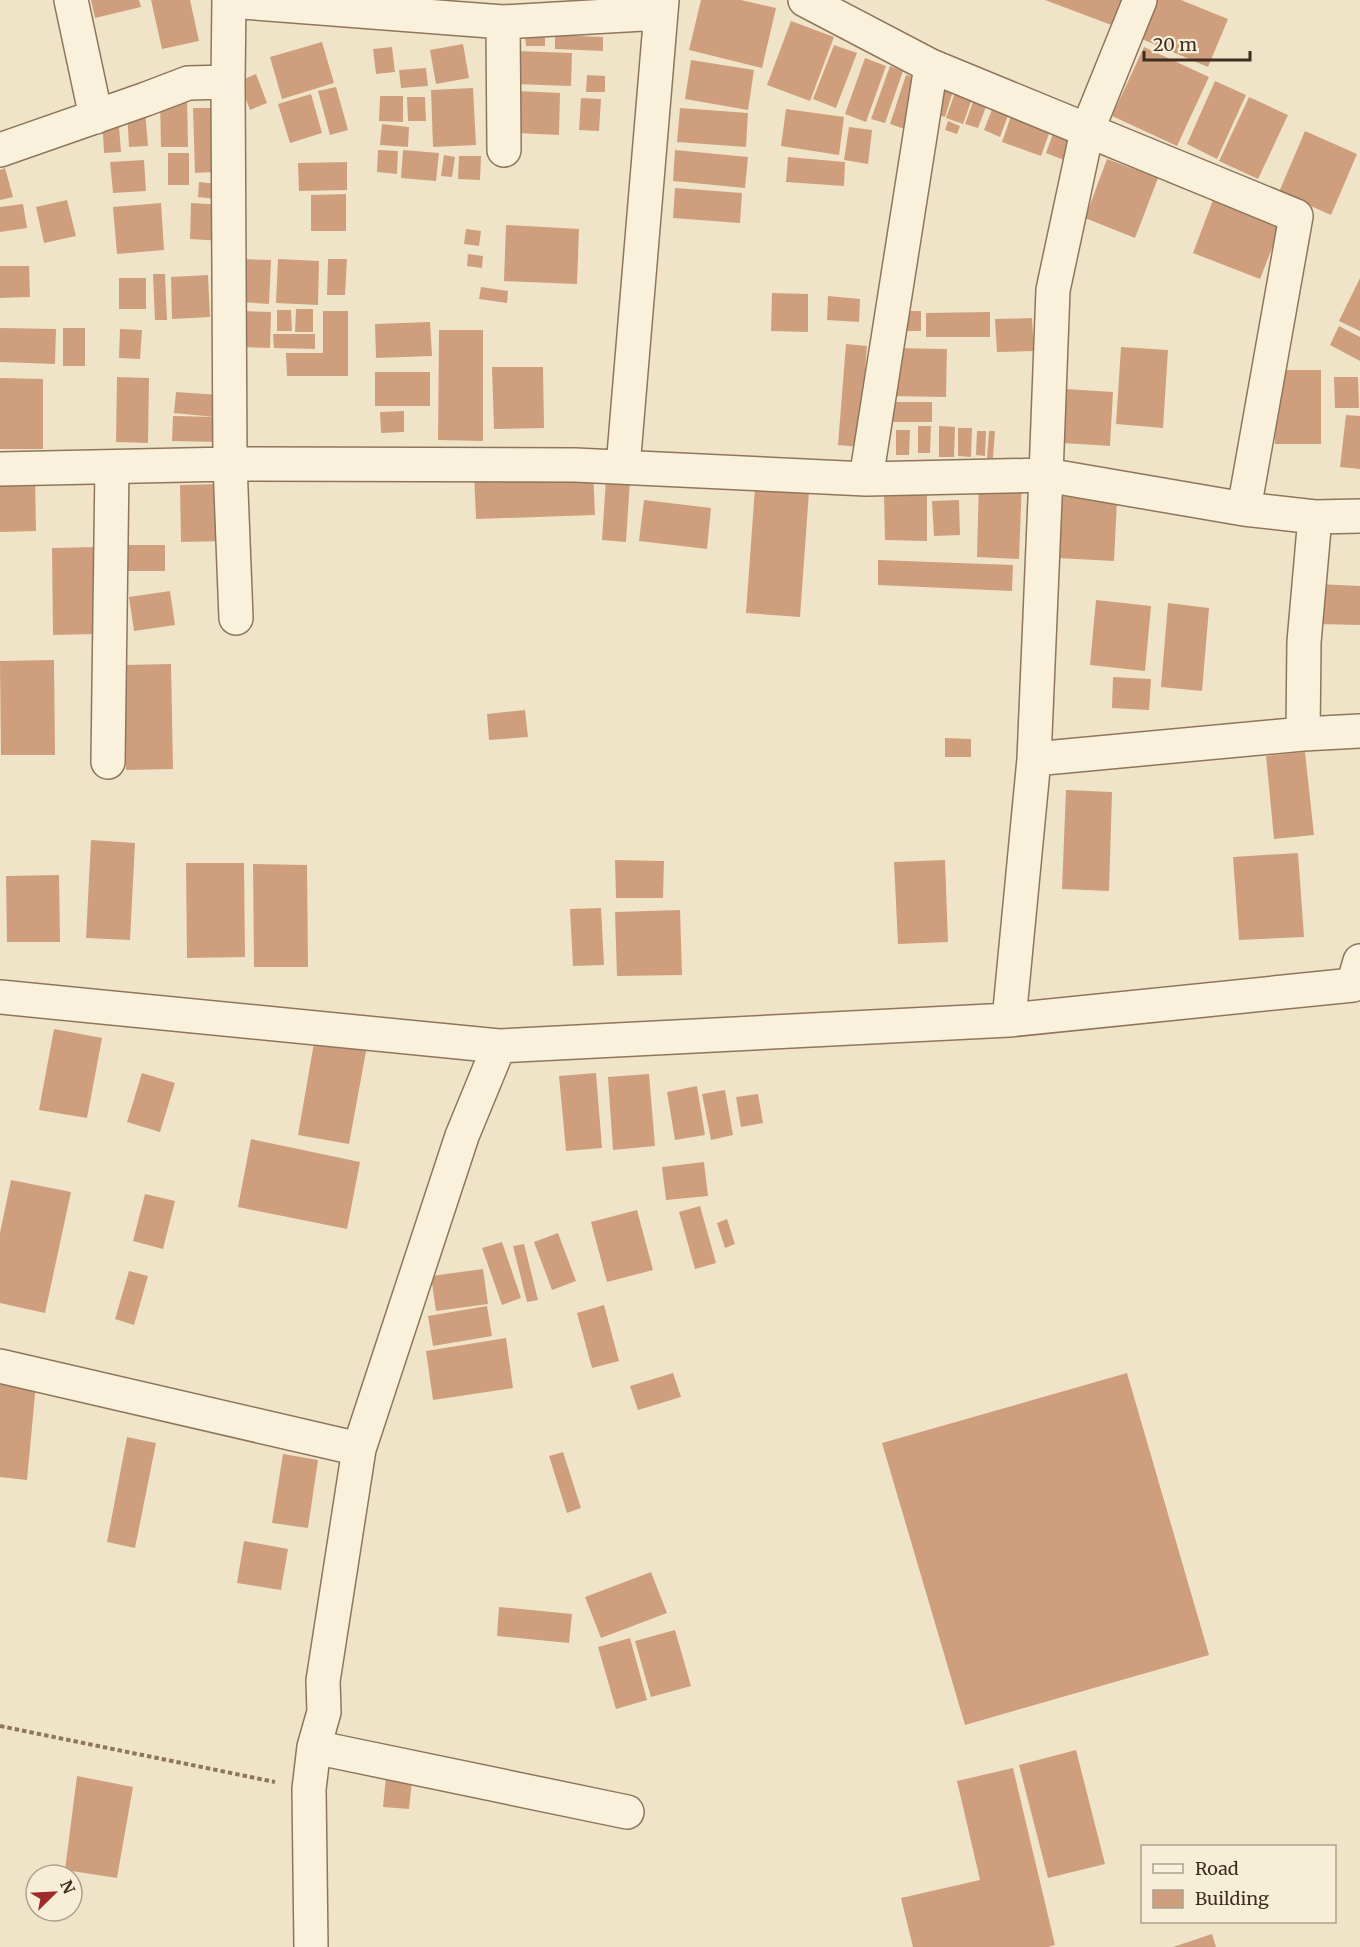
<svg xmlns="http://www.w3.org/2000/svg" width="1360" height="1947" font-family="Merriweather,serif">
  <style>
    .building { fill: #cf9f7d }
    .lines { fill: none; stroke-linecap: round; stroke-linejoin: round }
    .minor-casing { stroke: #8d765c; stroke-width: 36 }
    .path { stroke: #8d765c; stroke-width: 4; stroke-dasharray: 4.5 3; stroke-linecap: butt }
    .minor { stroke: #faf1dc; stroke-width: 33 }
  </style>
  <rect width="100%" height="100%" fill="#f0e4c8"/>
  <path class="building" d="M91 0H139L141 7 95 18Z
    M151 0H190L199 41 162 49Z
    M701 0H741L776 8 762 68 689 50Z
    M1045 0H1133L1122 29Z
    M1152 0H1181L1228 19 1208 67 1137 37Z
    M791 21 834 37 810 101 767 85Z
    M525 33H545V46H526Z
    M555 35 603 37V51L555 49Z
    M322 42 334 83 282 99 270 57Z
    M463 44 469 78 436 84 430 50Z
    M834 45 857 53 836 108 813 99Z
    M392 47 395 72 376 74 373 49Z
    M1144 47 1209 77 1177 146 1112 116Z
    M516 51 572 53 571 86 515 84Z
    M865 58 886 66 866 122 845 114Z
    M691 60 754 70 748 110 685 99Z
    M890 66 903 71 885 123 871 119Z
    M426 68 428 86 401 88 399 70Z
    M256 74 267 103 250 110 239 81Z
    M587 75 605 76V92H586Z
    M906 75 927 81 911 131 890 124Z
    M1215 81 1246 95 1217 159 1187 144Z
    M934 84 953 91 945 117 925 111Z
    M336 87 348 130 330 135 318 91Z
    M473 88 476 145 433 147 431 90Z
    M956 90 973 96 963 124 946 118Z
    M517 91 560 93 559 135 516 133Z
    M311 94 322 133 290 143 278 104Z
    M380 96H403V122L379 121Z
    M160 97H187L188 147H161Z
    M407 97H425L426 121H408Z
    M1249 97 1288 115 1258 179 1219 161Z
    M581 98 601 99 599 131 579 130Z
    M974 99 987 104 978 128 965 124Z
    M993 107 1009 113 1000 137 984 130Z
    M193 108H212L214 172 195 173Z
    M680 108 748 113 746 147 677 142Z
    M786 109 844 117 839 155 781 146Z
    M127 110H145L148 146 129 147Z
    M1012 113 1051 128 1041 156 1002 142Z
    M118 114 121 152 104 153 102 115Z
    M948 121 960 126 957 134 945 130Z
    M382 124 409 127 408 147 380 145Z
    M849 127 872 130 868 164 844 160Z
    M1054 131 1072 138 1064 160 1046 153Z
    M1305 131 1357 154 1331 215 1279 192Z
    M378 150 398 151 397 174 377 172Z
    M403 150 439 153 436 181 401 178Z
    M675 150 748 157 745 188 673 181Z
    M168 153H189V185H168Z
    M444 155 455 157 452 177 441 176Z
    M459 156H481L480 180 458 179Z
    M788 157 845 162 844 186 786 182Z
    M1107 159 1158 178 1135 238 1085 218Z
    M144 160 146 191 113 193 110 162Z
    M347 162V190L299 191 298 163Z
    M5 168 13 197 0 200V170Z
    M199 182 227 185 225 200 198 197Z
    M675 188 742 193 740 223 673 218Z
    M346 194V231H311V195Z
    M67 200 76 236 44 243 36 207Z
    M1213 200 1281 225 1260 279 1193 253Z
    M161 203 164 250 117 254 113 207Z
    M191 203 225 205 223 241 190 239Z
    M23 204 27 228 0 232V207Z
    M506 225 579 229 577 284 504 281Z
    M466 229 481 231 479 246 464 244Z
    M468 254 483 256 482 268 467 266Z
    M243 259 271 260 269 304 241 302Z
    M278 259 319 261 318 305 276 303Z
    M328 259H347L345 295H327Z
    M0 266H29L30 297 0 298Z
    M153 274H165L167 320H155Z
    M208 275 210 317 172 319 171 277Z
    M119 278H146V309H119Z
    M1360 278V331L1339 321Z
    M481 287 508 291 507 303 479 299Z
    M772 293 808 294V332L771 331Z
    M828 296 860 299 859 322 827 320Z
    M296 309H313V332H295Z
    M277 310H291L292 331H277Z
    M242 311 271 312 270 348 241 347Z
    M323 311H348V376H287L286 353H323Z
    M896 311H921V331H896Z
    M990 312V337H926V313Z
    M1032 318 1034 351 997 352 995 319Z
    M430 322 432 356 376 358 375 324Z
    M1339 326 1360 337V361L1330 345Z
    M0 328 56 329 55 364 0 362Z
    M63 328H85V366H63Z
    M120 329 142 330 140 359 119 358Z
    M439 330H483V441L438 440Z
    M273 334H315V349L274 348Z
    M846 344 867 346 859 447 838 445Z
    M1121 347 1168 350 1163 428 1116 424Z
    M889 348 947 349 946 397 889 396Z
    M492 367H543L544 428 494 429Z
    M1276 370H1321V444H1275Z
    M375 372H430V406H375Z
    M117 377 149 378 148 443 116 442Z
    M1334 377H1358L1359 408H1335Z
    M0 378 43 379V449H0Z
    M1066 389 1113 392 1110 446 1063 443Z
    M176 392 220 395 218 442 172 441 173 416 215 417 174 413Z
    M887 402H932V422H887Z
    M404 411V432L381 433 380 412Z
    M1346 415 1360 416V469L1340 467Z
    M918 426H931L930 453H918Z
    M939 426 955 427 954 457H939Z
    M958 428H972L971 457 958 456Z
    M896 430H910L909 455H896Z
    M977 431H986L985 456 976 455Z
    M989 431H995L993 458H987Z
    M593 468 595 515 476 519 474 472Z
    M756 474 810 478 800 617 746 613Z
    M35 478 36 531 0 532V479Z
    M979 478 1022 480 1019 559 977 557Z
    M606 479 630 480 626 542 602 540Z
    M224 484 225 541 181 542 180 485Z
    M884 493H927V541L885 540Z
    M1061 496 1117 500 1114 561 1057 558Z
    M644 500 711 508 707 549 639 541Z
    M959 500 960 535 934 536 932 501Z
    M113 545H165V571H113Z
    M96 547 97 634 53 635 52 548Z
    M878 560 1013 565 1012 591 878 585Z
    M1318 584 1360 586V625L1317 624Z
    M170 591 175 625 134 631 129 597Z
    M1096 600 1151 606 1145 671 1090 665Z
    M1168 603 1209 608 1202 691 1161 687Z
    M54 660 55 755H1L0 661Z
    M171 664 173 769 126 770 124 665Z
    M1113 677 1151 679 1149 710 1112 708Z
    M525 710 528 737 489 740 487 714Z
    M945 738 971 739V757H945Z
    M1305 752 1314 835 1274 839 1266 756Z
    M1066 790 1112 792 1109 891 1062 889Z
    M91 840 135 843 130 940 86 938Z
    M1298 853 1304 937 1239 940 1233 857Z
    M615 860 664 861 663 898H616Z
    M945 860 948 942 898 944 894 862Z
    M186 863H244L245 957 187 958Z
    M253 864 307 865 308 967H254Z
    M59 875 60 942H7L6 876Z
    M601 908 604 965 573 966 570 909Z
    M680 910 682 975 617 976 615 912Z
    M54 1029 102 1038 87 1118 39 1110Z
    M315 1037 367 1046 349 1144 298 1135Z
    M142 1073 175 1083 160 1132 127 1122Z
    M596 1073 602 1148 566 1151 559 1076Z
    M649 1074 655 1146 613 1150 608 1077Z
    M697 1086 705 1135 675 1140 667 1092Z
    M725 1090 733 1135 711 1140 702 1094Z
    M758 1094 763 1123 741 1127 736 1097Z
    M251 1139 360 1162 347 1229 238 1207Z
    M704 1162 708 1196 666 1200 662 1167Z
    M11 1180 71 1192 45 1313 0 1303V1233Z
    M145 1194 175 1201 163 1249 133 1241Z
    M700 1206 716 1263 695 1269 679 1212Z
    M637 1210 653 1270 607 1282 591 1222Z
    M727 1219 735 1244 725 1248 717 1223Z
    M558 1233 576 1281 552 1290 534 1242Z
    M502 1242 521 1298 502 1305 482 1248Z
    M524 1244 538 1300 527 1302 513 1246Z
    M483 1269 488 1304 436 1311 431 1276Z
    M129 1271 148 1276 134 1325 115 1319Z
    M604 1305 619 1361 592 1368 577 1313Z
    M487 1306 492 1336 433 1346 428 1316Z
    M506 1338 513 1388 433 1400 426 1351Z
    M673 1373 681 1397 638 1410 630 1386Z
    M1127 1373 1209 1655 965 1725 882 1443Z
    M0 1381 36 1384 27 1480 0 1477Z
    M127 1437 156 1443 135 1548 107 1542Z
    M563 1452 581 1508 567 1513 549 1456Z
    M283 1454 318 1460 308 1528 272 1523Z
    M244 1541 288 1549 281 1590 237 1583Z
    M651 1572 667 1613 601 1638 585 1597Z
    M499 1607 572 1614 569 1643 497 1636Z
    M675 1630 691 1686 651 1697 635 1641Z
    M630 1638 647 1700 616 1709 598 1647Z
    M1076 1750 1105 1864 1048 1878 1019 1765Z
    M1013 1768 1055 1945 1048 1947H913L901 1898 980 1880 957 1781Z
    M77 1776 133 1787 117 1878 65 1870Z
    M386 1777 412 1780 409 1809 383 1807Z
    M1212 1934 1216 1947H1173Z"/>
  <g class="lines">
    <g class="minor-casing">
      <path id="minor" d="M71 0 96 117
        M805 0 931 66
        M1140 0 1087 131 1053 290 1046 475 1244 509 1315 517 1360 516
        M229 1 503 22 661 13
        M503 22 504 150
        M228 82 229 0
        M0 150 146 99 188 83 228 82 230 464 575 465 866 479 1046 475 1034 759 1009 1020 499 1046
        M623 467 662 0
        M0 469 230 464 236 618
        M866 479 931 66 1296 216 1244 509
        M1315 517 1304 642 1303 734 1360 731
        M1034 759 1303 734
        M108 762 112 467
        M0 997 499 1046 462 1136 359 1449 323 1681 324 1712 314 1747 309 1789 311 1947
        M1009 1020 1353 985 1360 961
        M0 1366 359 1449
        M314 1747 627 1812"/>
    </g>
    <path class="path" d="M0 1726 275 1782"/>
    <use href="#minor" class="minor"/>
  </g>
  <rect x="1141" y="1845" width="195" height="78" fill="#f7eed8" stroke="#ada18e" stroke-width="1.5"/>
  <rect x="1153" y="1864" width="30" height="9" fill="#faf1dc" stroke="#ada18e" stroke-width="1.5"/>
  <text x="1195" y="1875" font-size="18" fill="#3d2e20">Road</text>
  <rect x="1153" y="1890" width="30" height="18" fill="#cf9f7d" stroke="#ada18e" stroke-width="1.5"/>
  <text x="1195" y="1905" font-size="18" fill="#3d2e20">Building</text>
  <g transform="translate(54 1893) rotate(66)"><circle r="28" fill="#f7eed8" stroke="#ada18e" stroke-width="1.5"/>
  <path d="M0-4.5L10 22L0 15L-10 22Z" fill="#9e2a2b"/>
  <text y="-9" font-size="16" font-weight="bold" text-anchor="middle" fill="#3d2e20">N</text>
  </g>
  <path d="M1144 51v9h106v-9" fill="none" stroke="#3d2e20" stroke-width="3"/>
  <text x="1153" y="51" font-size="18" fill="#3d2e20" stroke="#f7eed8" stroke-width="4.5" paint-order="stroke">20 m</text>
</svg>
